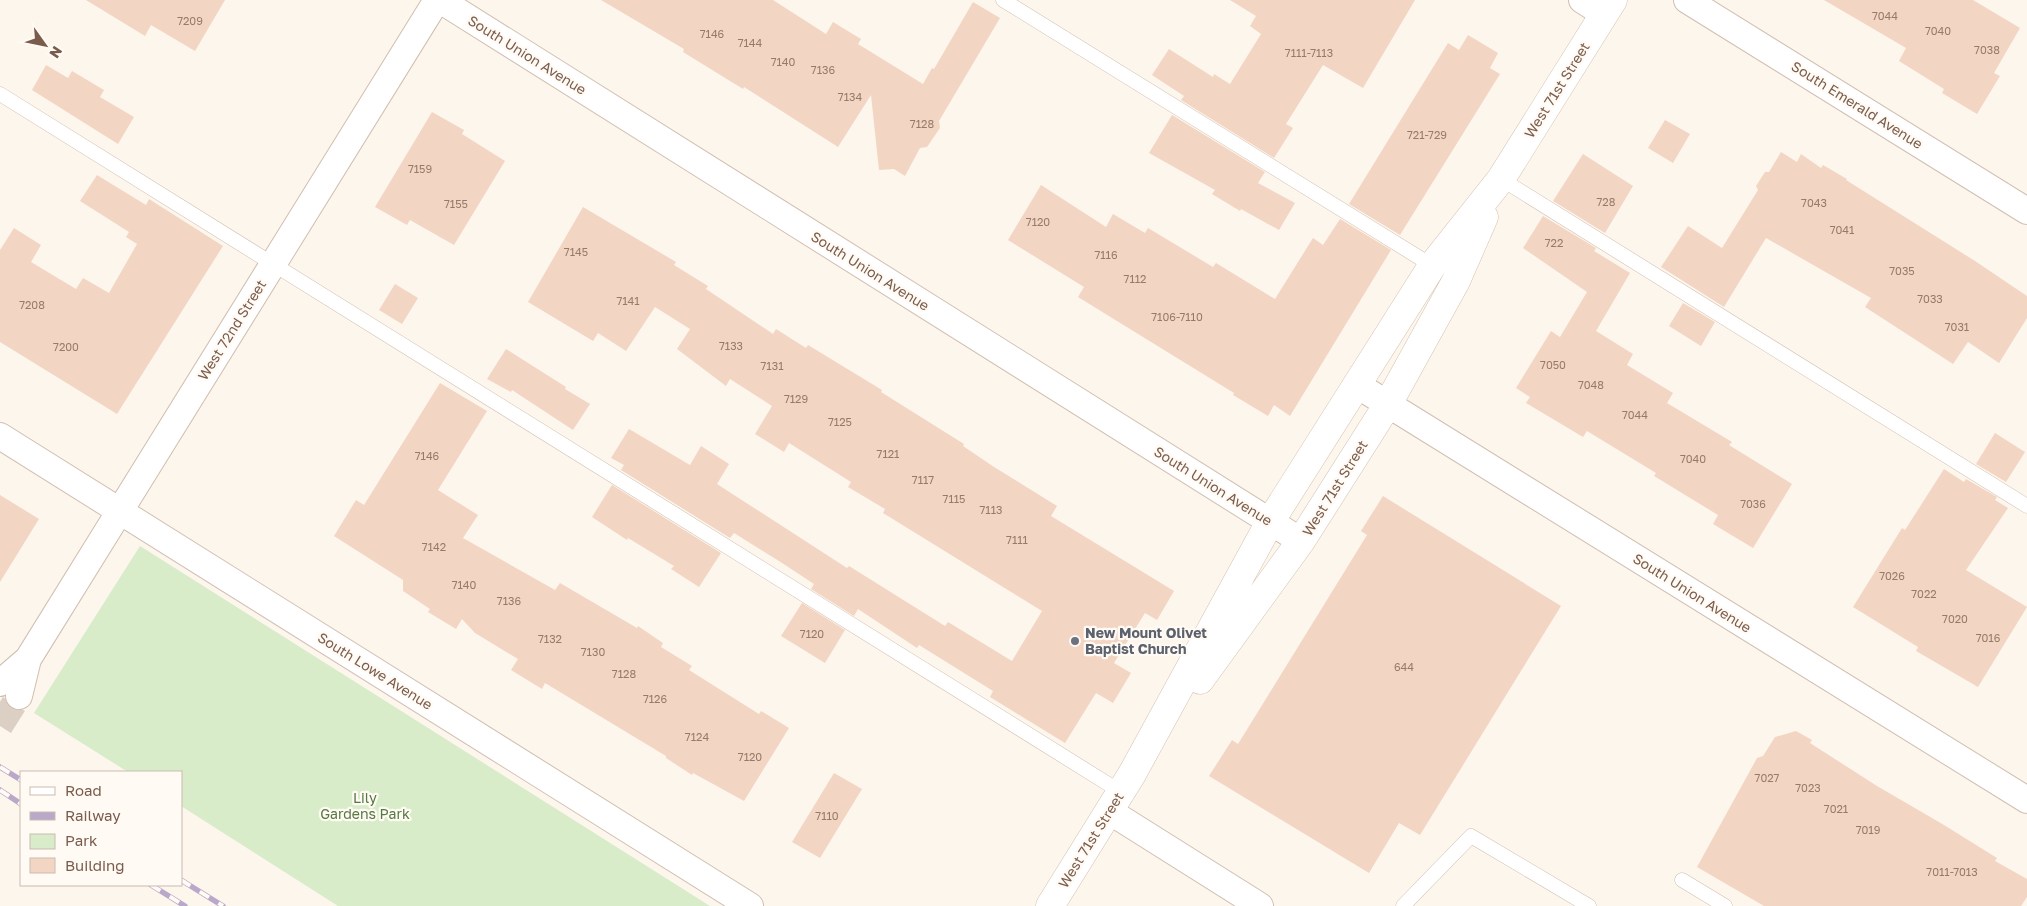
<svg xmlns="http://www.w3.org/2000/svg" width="2027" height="906" font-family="'Golos Text',sans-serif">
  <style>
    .green { fill: #d8ecc9 }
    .building { fill: #f3d5c3 }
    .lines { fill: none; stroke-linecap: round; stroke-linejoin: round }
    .street-tunnel { stroke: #dcd0c4; stroke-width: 26; stroke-dasharray: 26 13; stroke-linecap: butt }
    .lane-casing { stroke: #d1beb0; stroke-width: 15 }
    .street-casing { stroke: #d1beb0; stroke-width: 28 }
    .secondary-casing { stroke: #d6c0b0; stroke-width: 29 }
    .lane { stroke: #fff; stroke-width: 14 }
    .street { stroke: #fff; stroke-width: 26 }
    .secondary { stroke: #fff; stroke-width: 28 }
    .rail-casing { stroke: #b9a8c9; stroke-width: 5.5 }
    .rail { stroke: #fffaf3; stroke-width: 4; stroke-dasharray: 11; stroke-linecap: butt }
    .worship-dot { fill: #6b7280; stroke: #fffaf3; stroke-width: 2 }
    .labels { text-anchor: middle; stroke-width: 4.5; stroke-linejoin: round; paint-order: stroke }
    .number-label { font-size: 11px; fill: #987a6a }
    .street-label { font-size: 14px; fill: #7a5c4d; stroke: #fffaf3 }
    .worship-label { font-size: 14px; font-weight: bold; fill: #5b616d; stroke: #fffaf3; text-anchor: start }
    .park-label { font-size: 14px; fill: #537a41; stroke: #fffaf3 }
  </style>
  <rect width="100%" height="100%" fill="#fdf6ec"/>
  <path class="green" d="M140 546 710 906H338L181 806V772H128L34 713Z"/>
  <path class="building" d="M86 0H225L195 51 151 25 145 36Z
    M601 0H773L826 34 833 22 861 39 858 44 923 84 932 68 934 69 973 2 1000 18 939 121 940 128 927 147 920 148 905 176 894 169 879 170 871 95 838 147 744 87 743 89 683 52 684 49Z
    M1230 0H1415L1363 88 1323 65 1286 124 1293 128 1274 158 1181 100 1184 96 1152 75 1169 49 1213 77 1214 74 1230 84 1261 34 1250 26 1256 16Z
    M1824 0H1973L2020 28 1994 73 2000 76 1977 114 1942 93 1944 89 1899 61 1906 48Z
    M1468 35 1498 53 1490 68 1500 74 1400 235 1349 204 1448 43 1459 50Z
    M46 65 68 78 72 71 104 90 100 97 134 117 118 144 32 90Z
    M432 112 464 130 462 134 505 161 454 245 410 220 407 225 375 207Z
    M1172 115 1265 172 1258 183 1295 203 1279 230 1241 209 1240 211 1212 194 1215 190 1149 153Z
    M1665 120 1690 134 1673 163 1648 148Z
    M1781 152 1797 162 1801 154 1821 168 1823 165 1847 179 1846 180 1975 261 2027 296V318L1999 363 1968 342 1953 364 1865 307 1871 298 1766 238 1724 307 1661 267 1688 226 1722 248 1758 190 1756 186 1765 172H1769Z
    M1583 154 1633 186 1605 233 1553 201Z
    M97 175 146 205 149 199 223 246 117 414 0 342V250L14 228 41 245 31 262 76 289 83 278 109 293 137 244 126 237 129 232 80 201Z
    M1041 185 1106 227 1113 214 1145 233 1148 228 1213 267 1216 263 1275 299 1313 238 1323 245 1340 219 1391 250 1290 416 1274 405 1268 416 1233 395 1234 393 1078 297 1084 287 1008 240Z
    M583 207 676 262 674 265 708 286 706 289 773 334 776 329 806 348 808 345 882 390 881 392 964 444 963 446 994 467 1057 506 1051 516 1174 591 1157 620 1145 613 1114 663 1131 673 1113 703 1096 693 1065 743 990 697 993 691 919 645 917 648 858 609 854 616 811 589 814 584 779 561 734 533 730 538 621 470 624 465 611 458 629 429 690 465 701 446 729 464 717 484 847 568 849 566 945 626 948 622 1012 661 1042 611 883 513 885 509 848 487 851 482 789 443 784 452 755 434 772 406 730 379 726 386 677 349 690 329 655 307 626 351 598 333 593 341 528 302Z
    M1543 216 1596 248 1594 251 1630 273 1596 331 1633 354 1627 365 1673 393 1667 403 1732 442 1729 445 1792 484 1753 548 1713 524 1718 515 1654 476 1656 473 1587 431 1583 437 1526 403 1530 397 1516 388 1551 331 1560 337 1587 292 1523 248Z
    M395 284 418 298 402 324 379 310Z
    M1683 303 1715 322 1701 346 1669 326Z
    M506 349 566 387 565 389 590 404 573 430 512 390 511 392 487 379Z
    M440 383 487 411 438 490 478 515 463 538 555 590 560 583 637 628 638 626 663 643 661 647 692 666 689 670 759 714 761 711 789 728 744 801 693 773 692 775 666 758V756L545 683 542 689 511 670 518 659 475 633 462 619 456 629 428 612 430 609 403 591V580L334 536 356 500 364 505Z
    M1995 433 2025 452 2006 482 1976 464Z
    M1944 469 1964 482 1966 479 1997 497 1995 500 2008 508 1966 570 2027 607 1978 687 1916 651 1918 647 1853 607 1902 528 1905 530Z
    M612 485 721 553 699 587 671 569 674 566 628 538 627 540 592 517Z
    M0 495 39 519 0 582Z
    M1383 496 1561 606 1420 835 1399 823 1369 873 1209 776 1232 740 1238 744 1367 535 1361 531Z
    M802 603 845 630 825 663 781 636Z
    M1796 731 1812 740 1810 743 1877 786 1944 825 1997 858 1995 861 2027 879V897L2021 906H1764L1697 867 1757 758 1763 756 1775 737Z
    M834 773 862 789 820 858 792 842Z"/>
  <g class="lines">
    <path class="street-tunnel" d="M0 726 19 696"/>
    <g class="lane-casing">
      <path id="lane" d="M1003 0 1436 268
        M0 94 1121 792
        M1501 179 2027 506
        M1682 880 1725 906
        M1403 906 1471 836 1589 906"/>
    </g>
    <g class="street-casing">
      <path id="street" d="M440 0 1301 541
        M1582 0 1604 14
        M1687 0 2027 211
        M1357 385 2027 800
        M0 436 750 906
        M0 683 28 659
        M19 696 28 659 437 0
        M1109 811 1260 906"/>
    </g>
    <g class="secondary-casing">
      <path id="secondary" d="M1200 680 1301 541 1388 404 1456 281 1484 217
        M1050 906 1132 774 1270 522 1432 266 1501 179 1613 0"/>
    </g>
    <use href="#lane" class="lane"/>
    <use href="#street" class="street"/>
    <use href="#secondary" class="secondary"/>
    <g class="rail-casing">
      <path id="rail" d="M0 767 21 780
        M0 790 21 804
        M181 880 223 906
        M151 885 185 906"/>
    </g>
    <use href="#rail" class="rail"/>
  </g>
  <circle class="worship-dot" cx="1075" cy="641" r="5"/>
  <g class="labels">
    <g class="number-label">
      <text x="1885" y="20">7044</text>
      <text x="190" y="25">7209</text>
      <text x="1938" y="35">7040</text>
      <text x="712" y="38">7146</text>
      <text x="750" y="47">7144</text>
      <text x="1987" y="54">7038</text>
      <text x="1309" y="57">7111-7113</text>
      <text x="783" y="66">7140</text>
      <text x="823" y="74">7136</text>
      <text x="850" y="101">7134</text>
      <text x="922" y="128">7128</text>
      <text x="1427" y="139">721-729</text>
      <text x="420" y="173">7159</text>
      <text x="1606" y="206">728</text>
      <text x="1814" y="207">7043</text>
      <text x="456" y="208">7155</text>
      <text x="1038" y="226">7120</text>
      <text x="1842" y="234">7041</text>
      <text x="1554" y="247">722</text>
      <text x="576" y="256">7145</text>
      <text x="1106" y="259">7116</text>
      <text x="1902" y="275">7035</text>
      <text x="1135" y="283">7112</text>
      <text x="1930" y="303">7033</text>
      <text x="628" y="305">7141</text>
      <text x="32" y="309">7208</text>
      <text x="1177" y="321">7106-7110</text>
      <text x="1957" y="331">7031</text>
      <text x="731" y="350">7133</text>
      <text x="66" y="351">7200</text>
      <text x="1553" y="369">7050</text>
      <text x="772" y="370">7131</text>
      <text x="1591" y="389">7048</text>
      <text x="796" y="403">7129</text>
      <text x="1635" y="419">7044</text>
      <text x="840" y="426">7125</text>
      <text x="888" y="458">7121</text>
      <text x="427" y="460">7146</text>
      <text x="1693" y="463">7040</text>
      <text x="923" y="484">7117</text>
      <text x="954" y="503">7115</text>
      <text x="1753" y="508">7036</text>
      <text x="991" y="514">7113</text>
      <text x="1017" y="544">7111</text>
      <text x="434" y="551">7142</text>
      <text x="1892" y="580">7026</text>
      <text x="464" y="589">7140</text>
      <text x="1924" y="598">7022</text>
      <text x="509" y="605">7136</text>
      <text x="1955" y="623">7020</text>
      <text x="812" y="638">7120</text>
      <text x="1988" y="642">7016</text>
      <text x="550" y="643">7132</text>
      <text x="593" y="656">7130</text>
      <text x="1404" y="671">644</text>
      <text x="624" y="678">7128</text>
      <text x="655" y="703">7126</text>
      <text x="697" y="741">7124</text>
      <text x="750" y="761">7120</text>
      <text x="1767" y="782">7027</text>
      <text x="1808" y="792">7023</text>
      <text x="1836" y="813">7021</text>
      <text x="827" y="820">7110</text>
      <text x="1868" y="834">7019</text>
      <text x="1952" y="876">7011-7013</text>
    </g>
    <g class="street-label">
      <text transform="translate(527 55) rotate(32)" y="5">South Union Avenue</text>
      <text transform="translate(1557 90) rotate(-58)" y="5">West 71st Street</text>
      <text transform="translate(1857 105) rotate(32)" y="5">South Emerald Avenue</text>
      <text transform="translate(870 271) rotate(32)" y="5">South Union Avenue</text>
      <text transform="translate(232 330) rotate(-58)" y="5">West 72nd Street</text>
      <text transform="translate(1213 486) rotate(32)" y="5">South Union Avenue</text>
      <text transform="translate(1335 488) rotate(-58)" y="5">West 71st Street</text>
      <text transform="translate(1692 593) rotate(32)" y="5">South Union Avenue</text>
      <text transform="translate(375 671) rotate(32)" y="5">South Lowe Avenue</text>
      <text transform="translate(1091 840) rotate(-58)" y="5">West 71st Street</text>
    </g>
    <g class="worship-label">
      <text x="1085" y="638">New Mount Olivet<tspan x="1085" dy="16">Baptist Church</tspan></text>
    </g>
    <g class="park-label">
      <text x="365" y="803">Lily<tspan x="365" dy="16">Gardens Park</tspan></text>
    </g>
  </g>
  <rect x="20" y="771" width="162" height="115" fill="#fffaf3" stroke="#cabbb1"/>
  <rect x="30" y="787" width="25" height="8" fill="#ffffff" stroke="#cabbb1"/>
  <text x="65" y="796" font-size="15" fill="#7a5c4d">Road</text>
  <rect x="30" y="812" width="25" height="8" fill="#b9a8c9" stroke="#cabbb1"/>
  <text x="65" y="821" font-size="15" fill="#7a5c4d">Railway</text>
  <rect x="30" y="834" width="25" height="15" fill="#d8ecc9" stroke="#cabbb1"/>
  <text x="65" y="846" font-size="15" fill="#7a5c4d">Park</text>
  <rect x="30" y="858" width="25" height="15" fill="#f3d5c3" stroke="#cabbb1"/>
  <text x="65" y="871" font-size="15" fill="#7a5c4d">Building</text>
  <g transform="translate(45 45) rotate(123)" stroke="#fffaf3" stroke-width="4" paint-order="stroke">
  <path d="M0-4L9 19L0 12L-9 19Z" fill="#7a5c4d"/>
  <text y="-8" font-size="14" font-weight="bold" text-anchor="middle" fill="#7a5c4d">N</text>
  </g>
</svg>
